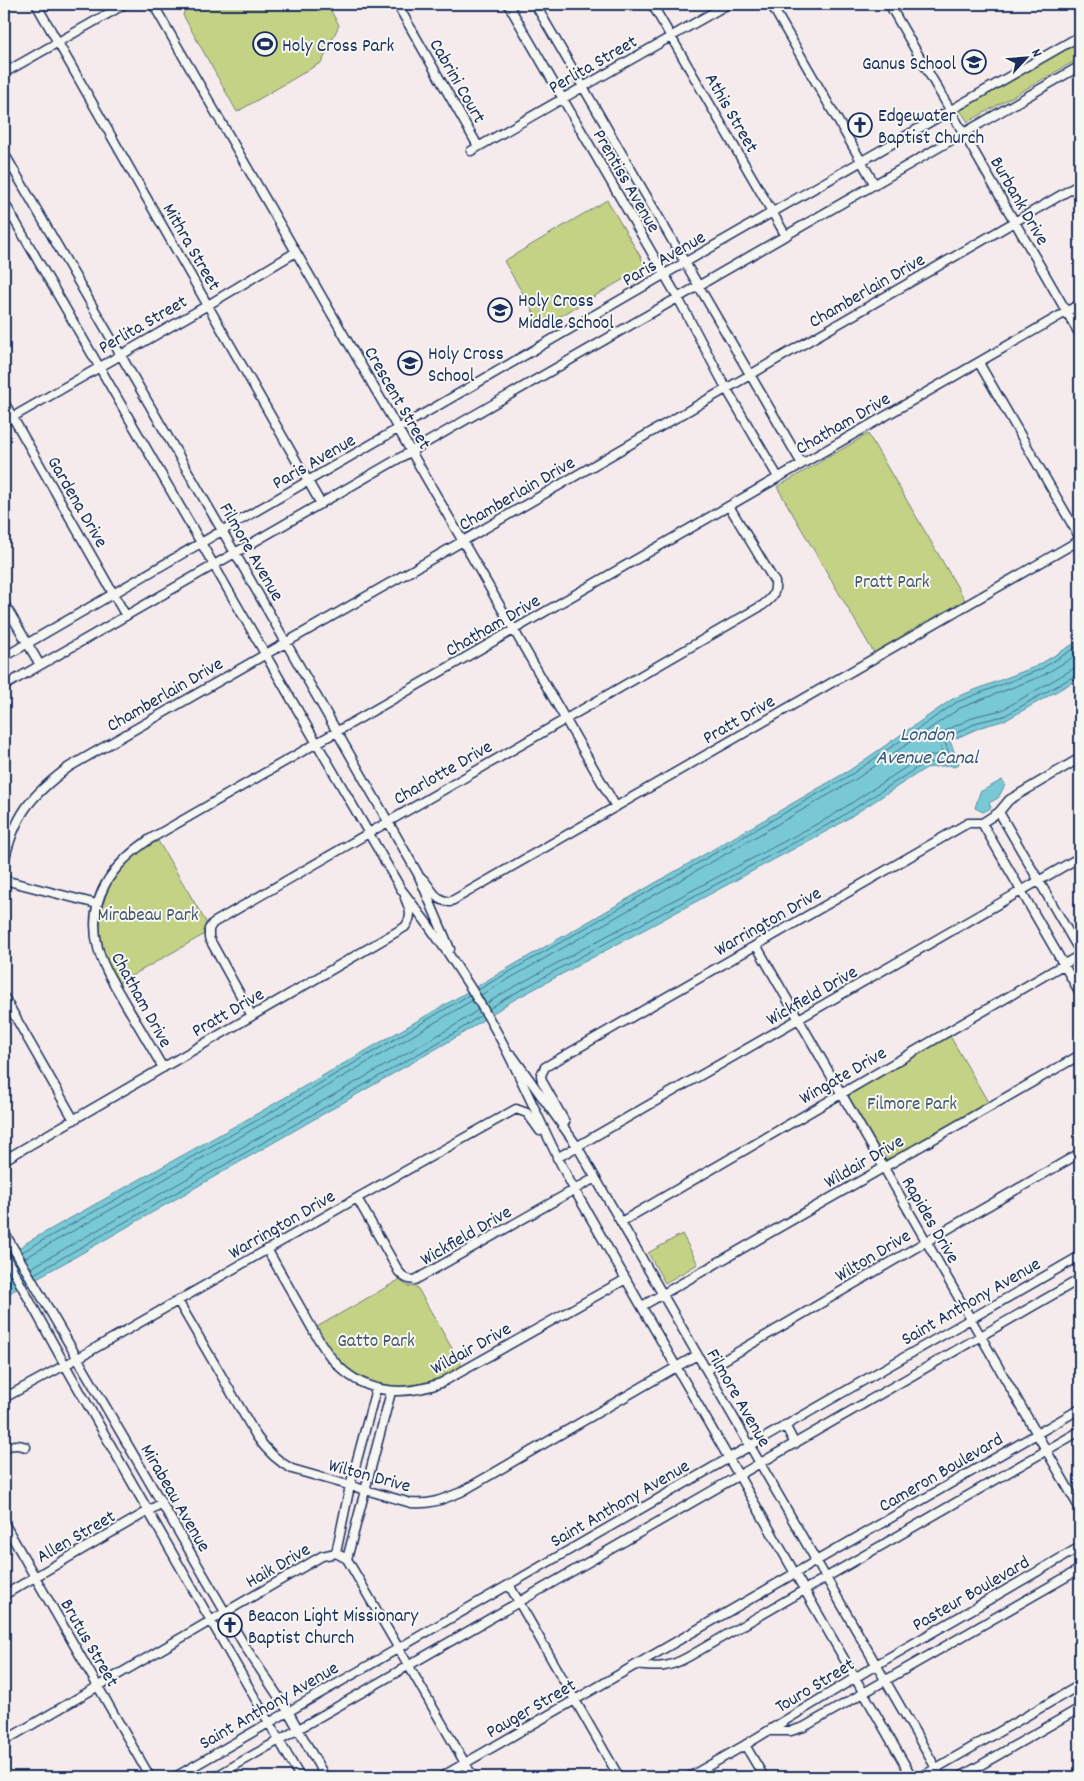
<svg xmlns="http://www.w3.org/2000/svg" width="1084" height="1781" font-family="Dekko,sans-serif">
  <style>
    .green { fill: #c4d286; stroke: #708072 }
    .water { fill: #79c9d4; stroke: #538ba5 }
    .lines { fill: none; stroke-linecap: round; stroke-linejoin: round }
    .shore { stroke: #416d8d; stroke-width: 1 }
    .minor-casing { stroke: #1b2f5e; stroke-width: 11 }
    .minor { stroke: #f6f6f2; stroke-width: 8 }
    .labels { text-anchor: middle; stroke-width: 4; stroke-linejoin: round; paint-order: stroke }
    .poi-label { font-size: 19px; fill: #1b2f5e; stroke: #f6f6f2; text-anchor: start }
    .street-label { font-size: 19px; fill: #1b2f5e; stroke: #f6f6f2 }
    .park-label { font-size: 19px; fill: #455868; stroke: #f6f6f2 }
    .water-label { font-size: 20px; font-style: italic; fill: #32567c; stroke: #f6f6f2 }
  </style>
  <rect width="100%" height="100%" fill="#f6ebec"/>
  <filter id="ink" filterUnits="userSpaceOnUse"><feTurbulence type="fractalNoise" baseFrequency=".02" numOctaves="2"/><feDisplacementMap in="SourceGraphic" scale="10" xChannelSelector="R" yChannelSelector="G"/><feConvolveMatrix kernelMatrix="1 2 1 2 8 2 1 2 1" color-interpolation-filters="sRGB"/></filter>
  <g filter="url(#ink)">
    <path class="green" d="M187 4H327L339 25 322 62 237 112 183 15Z
      M1080 41V58L968 122 960 110Z
      M607 200 646 266 542 327 504 261Z
      M868 434 965 600 874 653 777 487Z
      M158 841 206 922 203 935 119 983C115 975 109 968 106 959 92 922 104 880 135 855 142 849 150 845 158 841Z
      M950 1036 988 1102 886 1161 848 1095Z
      M682 1234 698 1264 665 1283 648 1253Z
      M399 1280 408 1286 417 1287 462 1366C452 1372 442 1378 431 1382 396 1393 356 1382 332 1354 326 1346 320 1337 315 1328Z"/>
    <path class="water" d="M1080 640V678L1006 720 981 727 950 741 959 764 953 767 950 765 926 768 836 826 510 1002 460 1035 75 1257 4 1296V1259L26 1243 260 1112 850 770 954 698 1037 666Z
      M1002 780 1005 785 998 798 989 803 991 808 983 812 975 808 980 792Z"/>
    <g class="lines">
      <path class="shore" d="M478 990 852 774 957 702 1039 670 1080 645
        M481 995 856 779 960 708 1042 676 1080 653
        M486 1004 505 992 586 947 830 817 920 758 940 754 942 752 939 740 945 731 976 716 1002 710 1073 669 1080 668
        M489 1009 508 997 589 952 833 822 923 764 949 759 950 757 945 742 949 737 978 722 1004 716 1076 675 1080 674
        M22 1252 263 1117 469 995
        M25 1258 266 1122 473 1000
        M31 1268 454 1026 478 1010
        M34 1274 458 1031 481 1015"/>
      <g class="minor-casing">
        <path id="minor" d="M36 4 321 504
          M153 4 616 807
          M397 4 478 146
          M508 4 678 298 726 388 778 477
          M535 4 802 464
          M652 4 786 236
          M771 4 875 185
          M889 4 1080 335
          M4 73 125 4
          M471 151 728 4
          M4 153 235 553 418 874 450 949
          M4 202 401 889C438 936 471 985 500 1038 527 1088 547 1140 574 1189L912 1777
          M979 363 1080 538
          M4 402 126 616
          M4 422 208 305 296 252
          M4 603 40 665
          M4 657 684 263 1080 36
          M4 686 1080 66
          M999 812 1080 952
          M982 823 1080 993
          M4 862C15 815 30 796 69 767L463 541 1080 184
          M423 879C433 890 434 900 450 902L1080 540
          M4 880 97 904
          M756 945 1080 1509
          M4 997 74 1120
          M252 1016 209 938V929L213 923 763 605C772 598 776 594 775 582L729 506
          M512 1055 577 1146 941 1777
          M163 1068C151 1047 139 1026 126 1005 116 987 103 968 98 948 86 899 111 865 150 839L1080 304
          M565 1122 542 1081 541 1075 545 1067 968 823H982L999 812 1009 800 1080 758
          M557 1158 1080 857
          M4 1160 405 927C413 916 410 910 405 898
          M357 1198 399 1272C404 1278 408 1280 415 1280L595 1178
          M621 1222 1080 955
          M4 1232 246 1648 288 1711 325 1777
          M267 1249C279 1270 291 1291 303 1312 312 1328 321 1346 333 1360 362 1394 402 1397 441 1383L626 1279
          M4 1254 65 1365 300 1777
          M178 1301 257 1437C267 1451 277 1461 292 1469L411 1503C430 1505 444 1499 461 1492L697 1355
          M642 1306 1080 1055
          M707 1370 927 1241 1080 1153
          M391 1392 347 1559 473 1777
          M4 1398 78 1358 357 1198 516 1109 527 1113 540 1131
          M785 1425 795 1444
          M4 1448C12 1444 18 1444 26 1447
          M4 1523 150 1777
          M336 1553 350 1486 376 1389
          M510 1585 512 1590 619 1777
          M4 1595 162 1503
          M636 1665C659 1668 668 1668 688 1657L1080 1431
          M770 1731H791L804 1727 1080 1569
          M4 1741 322 1556 336 1553 347 1559
          M745 1745 764 1777
          M175 1777 1080 1256
          M215 1777 1080 1279
          M441 1777 1080 1409
          M689 1777 745 1745 876 1665 1080 1547
          M921 1777 1080 1685
          M960 1777 1080 1708"/>
      </g>
      <use href="#minor" class="minor"/>
    </g>
  </g>
  <defs>
    <g id="stadium-ring" transform="scale(1.25)"><circle r="9.5" fill="#f6f6f2" stroke="#1b2f5e" stroke-width="1.5"/><path d="M0-5a6.5 5 0 1 0 0 10a6.5 5 0 1 0 0-10ZM-3.5-1.8h7v3.6h-7Z" fill="#1b2f5e"/></g>
    <g id="school-ring" transform="scale(1.25)"><circle r="9.5" fill="#f6f6f2" stroke="#1b2f5e" stroke-width="1.5"/><path d="M0-5L7-2L0 1L-7-2ZM-4 1L0 2.5L4 1V4Q0 6-4 4Z" fill="#1b2f5e"/></g>
    <g id="church-ring" transform="scale(1.25)"><circle r="9.5" fill="#f6f6f2" stroke="#1b2f5e" stroke-width="1.5"/><path d="M-1.2-6h2.4v3.5h3.3v2.4h-3.3V6h-2.4V-.1h-3.3v-2.4h3.3Z" fill="#1b2f5e"/></g>
  </defs>
  <g fill-rule="evenodd">
    <use href="#stadium-ring" x="265" y="44"/>
    <use href="#school-ring" x="974" y="62"/>
    <use href="#church-ring" x="860" y="125"/>
    <use href="#school-ring" x="500" y="310"/>
    <use href="#school-ring" x="410" y="363"/>
    <use href="#church-ring" x="230" y="1625"/>
  </g>
  <g class="labels">
    <g class="poi-label">
      <text x="282" y="51">Holy Cross Park</text>
      <text x="956" y="69" text-anchor="end">Ganus School</text>
      <text x="878" y="121">Edgewater<tspan x="878" dy="22">Baptist Church</tspan></text>
      <text x="518" y="306">Holy Cross<tspan x="518" dy="22">Middle School</tspan></text>
      <text x="428" y="359">Holy Cross<tspan x="428" dy="22">School</tspan></text>
      <text x="248" y="1621">Beacon Light Missionary<tspan x="248" dy="22">Baptist Church</tspan></text>
    </g>
    <g class="street-label">
      <text transform="translate(592 63) rotate(-30)" y="7">Perlita Street</text>
      <text transform="translate(459 80) rotate(60)" y="7">Cabrini Court</text>
      <text transform="translate(733 112) rotate(60)" y="7">Athis Street</text>
      <text transform="translate(628 180) rotate(60)" y="7">Prentiss Avenue</text>
      <text transform="translate(1021 200) rotate(60)" y="7">Burbank Drive</text>
      <text transform="translate(193 246) rotate(60)" y="7">Mithra Street</text>
      <text transform="translate(663 257) rotate(-30)" y="7">Paris Avenue</text>
      <text transform="translate(866 289) rotate(-30)" y="7">Chamberlain Drive</text>
      <text transform="translate(142 323) rotate(-30)" y="7">Perlita Street</text>
      <text transform="translate(399 397) rotate(60)" y="7">Crescent Street</text>
      <text transform="translate(842 422) rotate(-30)" y="7">Chatham Drive</text>
      <text transform="translate(313 460) rotate(-30)" y="7">Paris Avenue</text>
      <text transform="translate(516 492) rotate(-30)" y="7">Chamberlain Drive</text>
      <text transform="translate(79 501) rotate(60)" y="7">Gardena Drive</text>
      <text transform="translate(253 551) rotate(60)" y="7">Filmore Avenue</text>
      <text transform="translate(492 624) rotate(-30)" y="7">Chatham Drive</text>
      <text transform="translate(164 693) rotate(-30)" y="7">Chamberlain Drive</text>
      <text transform="translate(738 718) rotate(-30)" y="7">Pratt Drive</text>
      <text transform="translate(442 771) rotate(-30)" y="7">Charlotte Drive</text>
      <text transform="translate(767 920) rotate(-30)" y="7">Warrington Drive</text>
      <text transform="translate(811 994) rotate(-30)" y="7">Wickfield Drive</text>
      <text transform="translate(143 999) rotate(61)" y="7">Chatham Drive</text>
      <text transform="translate(227 1011) rotate(-30)" y="7">Pratt Drive</text>
      <text transform="translate(842 1074) rotate(-30)" y="7">Wingate Drive</text>
      <text transform="translate(863 1160) rotate(-30)" y="7">Wildair Drive</text>
      <text transform="translate(932 1219) rotate(60)" y="7">Rapides Drive</text>
      <text transform="translate(281 1223) rotate(-30)" y="7">Warrington Drive</text>
      <text transform="translate(465 1234) rotate(-30)" y="7">Wickfield Drive</text>
      <text transform="translate(872 1254) rotate(-31)" y="7">Wilton Drive</text>
      <text transform="translate(970 1300) rotate(-30)" y="7">Saint Anthony Avenue</text>
      <text transform="translate(470 1347) rotate(-29)" y="7">Wildair Drive</text>
      <text transform="translate(740 1397) rotate(60)" y="7">Filmore Avenue</text>
      <text transform="translate(940 1471) rotate(-30)" y="7">Cameron Boulevard</text>
      <text transform="translate(370 1474) rotate(15)" y="7">Wilton Drive</text>
      <text transform="translate(177 1497) rotate(60)" y="7">Mirabeau Avenue</text>
      <text transform="translate(619 1502) rotate(-30)" y="7">Saint Anthony Avenue</text>
      <text transform="translate(75 1535) rotate(-30)" y="7">Allen Street</text>
      <text transform="translate(277 1564) rotate(-30)" y="7">Haik Drive</text>
      <text transform="translate(970 1592) rotate(-30)" y="7">Pasteur Boulevard</text>
      <text transform="translate(91 1642) rotate(60)" y="7">Brutus Street</text>
      <text transform="translate(814 1684) rotate(-31)" y="7">Touro Street</text>
      <text transform="translate(268 1704) rotate(-30)" y="7">Saint Anthony Avenue</text>
      <text transform="translate(530 1707) rotate(-30)" y="7">Pauger Street</text>
    </g>
    <g class="park-label">
      <text x="892" y="587">Pratt Park</text>
      <text x="148" y="920">Mirabeau Park</text>
      <text x="912" y="1109">Filmore Park</text>
      <text x="376" y="1346">Gatto Park</text>
    </g>
    <g class="water-label">
      <text x="927" y="740">London<tspan x="927" dy="23">Avenue Canal</tspan></text>
    </g>
  </g>
  <rect width="1084" height="1781" fill="none" stroke="#f6f6f2" stroke-width="20"/>
  <rect x="10" y="10" width="1064" height="1761" fill="none" stroke="#1b2f5e" stroke-width="2" filter="url(#ink)"/>
  <g transform="translate(1026 58) rotate(64)" stroke="#f6f6f2" stroke-width="4" paint-order="stroke">
  <path d="M0-4L9 19L0 12L-9 19Z" fill="#1b2f5e"/>
  <text y="-8" font-size="14" font-weight="bold" text-anchor="middle" fill="#1b2f5e">N</text>
  </g>
</svg>
